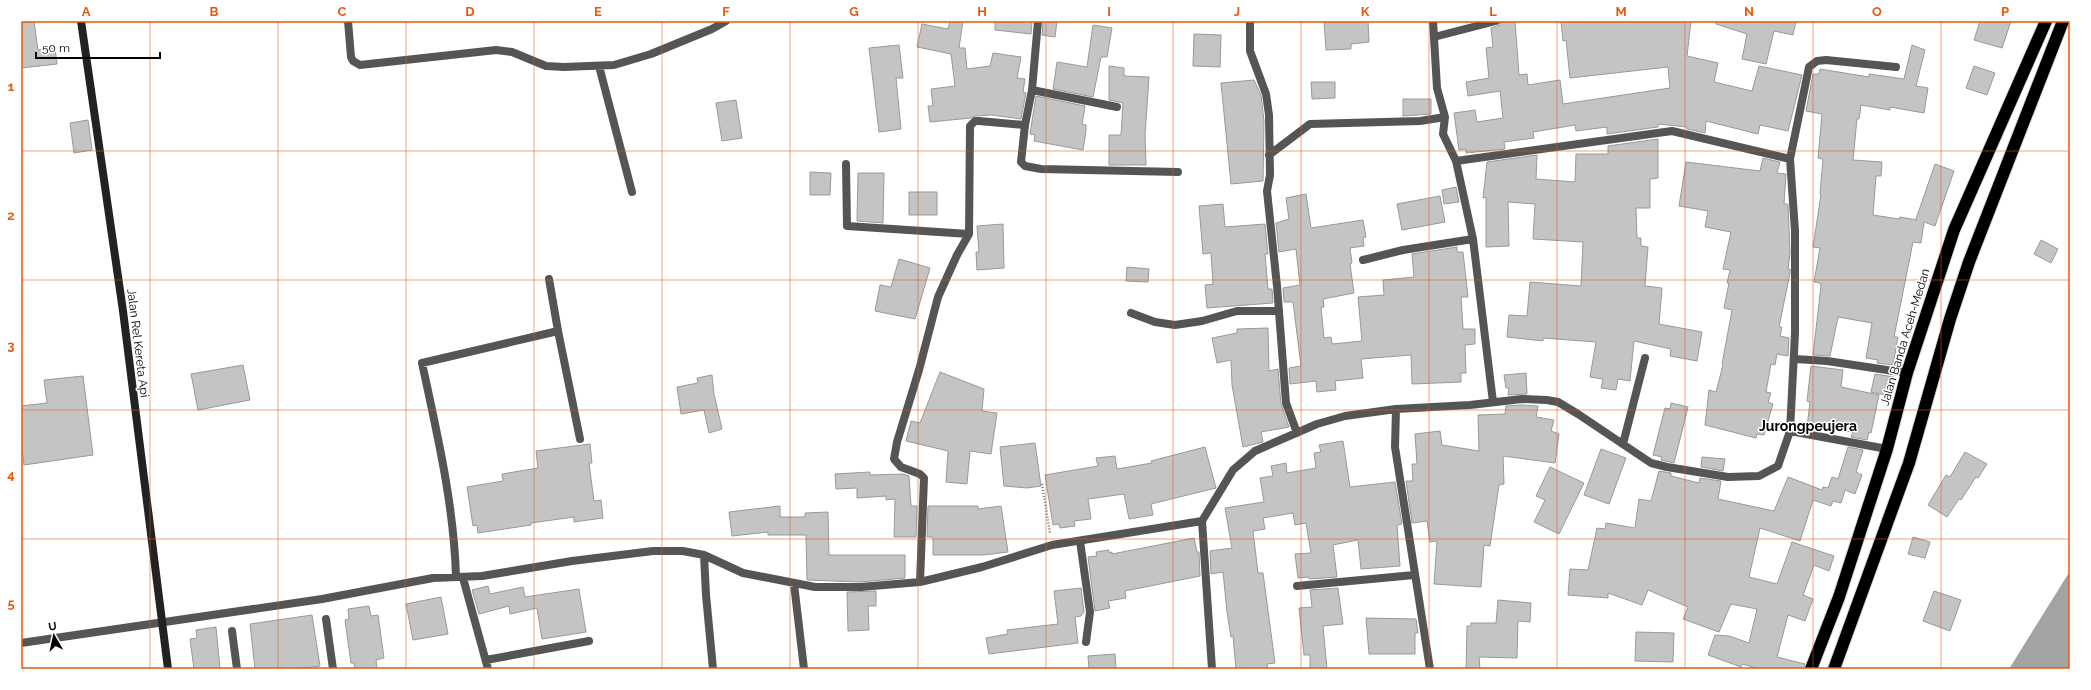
<svg xmlns="http://www.w3.org/2000/svg" width="2091" height="690" font-family="Raleway,sans-serif">
  <style>
    .water { fill: #a3a3a3 }
    .building { fill: #c4c4c4; stroke: #999 }
    .lines { fill: none; stroke-linecap: round; stroke-linejoin: round }
    .highway-casing { stroke: #dbdbdb; stroke-width: 14 }
    .path { stroke: #777; stroke-width: 2.5; stroke-dasharray: 1 2; stroke-linecap: butt }
    .lane { stroke: #555; stroke-width: 8 }
    .street { stroke: #555; stroke-width: 8 }
    .secondary { stroke: #222; stroke-width: 8 }
    .highway { stroke: #000; stroke-width: 12 }
    .grid { fill: none; stroke: #e8590c; stroke-width: 1; stroke-opacity: 0.55 }
    .labels { text-anchor: middle; stroke-width: 3; stroke-linejoin: round; paint-order: stroke }
    .street-label { font-size: 12px; fill: #000; stroke: #fff }
    .quarter-label { font-size: 14px; font-weight: bold; fill: #000; stroke: #fff }
    .neatline { fill: none; stroke: #e8590c; stroke-width: 1.5 }
    .grid-label { font-size: 13px; text-anchor: middle; font-weight: bold; fill: #e8590c }
  </style>
  <rect width="100%" height="100%" fill="#fff"/>
  <path class="water" d="M2070 571V669H2009Z"/>
  <path class="building" d="M21 21H34L38 50 55 48 57 64 21 68Z
    M950 21H963L959 48H965L967 69 990 66 993 53 1021 57 1017 78 1025 79 1023 92 1026 93 1021 119 992 115 975 116 971 118 930 122 928 106H933L931 89 955 86 951 54 917 47 922 24 948 29Z
    M995 21H1032L1031 34 995 30Z
    M1043 21H1057L1055 37 1042 35Z
    M1324 21H1368L1369 42 1351 44V49L1326 50Z
    M1515 21 1519 75 1527 74 1528 85 1560 80 1563 104 1670 88 1668 67 1570 78 1566 40 1563 41 1561 21H1691L1687 56 1718 63 1714 82 1752 91 1759 66 1802 75 1788 131 1760 125 1758 134 1706 121 1705 133 1687 129V127L1658 124V127L1607 134V127L1576 131 1575 125 1533 132 1534 138 1504 142 1505 149 1466 153V149L1459 150 1454 113 1475 110 1477 122 1503 118 1500 91 1468 96 1466 82 1489 78 1486 48 1493 47 1491 28 1500 25 1501 22Z
    M1716 21H1796L1793 35 1774 31 1766 64 1742 59 1747 34 1716 24Z
    M1980 21H2011L2002 48 1974 40Z
    M1093 25 1112 28 1107 57H1101L1093 97 1053 89 1057 62 1087 67Z
    M1194 34 1221 35 1220 67 1193 66Z
    M899 45 903 78H896L901 129 879 132 869 48Z
    M1912 45 1925 50 1916 86 1928 88 1924 113 1890 107V110L1861 105 1859 119H1857L1853 160 1882 162 1881 176H1876L1873 215 1899 219 1900 217 1917 220 1916 219 1935 164 1954 171 1935 226 1924 222 1921 243 1913 242 1894 337H1898L1893 365 1877 363 1878 360 1866 358 1872 323 1838 317 1830 356 1813 355 1821 286 1820 283 1814 282 1820 248 1813 247 1821 195 1820 194 1823 159 1818 158 1822 114 1806 111 1813 74H1819L1820 69 1869 77V74L1904 79Z
    M1109 66 1124 68V76L1149 77 1145 135 1146 165H1109V135H1121L1123 103 1109 100Z
    M1974 66 1995 73 1987 95 1966 88Z
    M1254 80 1261 95 1264 121 1263 181 1231 184 1221 83Z
    M1311 82H1335V98L1312 99Z
    M1036 96 1085 106 1082 124 1086 125V131L1083 150 1034 141 1035 135 1030 134Z
    M1403 99H1431V114L1403 116Z
    M736 100 742 138 722 141 716 103Z
    M88 120 92 150 74 153 70 123Z
    M1658 139V178L1650 179V208H1636L1637 238H1641V246L1648 247 1645 286 1662 288 1659 324 1702 332 1697 361 1670 356 1671 349 1634 341 1630 381 1618 379 1616 390 1601 388 1603 379 1590 377 1596 342 1543 338V341L1507 337 1509 315 1527 316 1530 282 1581 286 1583 242 1533 239 1535 204 1508 202 1509 246 1486 247V197L1483 198 1487 162 1537 155 1536 179 1575 182 1576 154H1608V146Z
    M1763 158 1780 162 1777 173 1786 174 1784 204H1788L1790 253 1788 269H1790V273L1779 327H1782L1780 336 1789 338 1788 356 1777 354 1775 365 1771 364 1766 392 1771 393 1768 402 1773 404 1764 435 1757 434 1756 438 1705 425 1709 390 1716 392 1723 365 1722 364 1732 310 1724 308 1729 283H1727L1730 270 1723 269 1731 232 1705 227 1708 211 1679 206 1686 162 1760 171Z
    M810 172 831 173 830 195H810Z
    M858 173H884L883 223 857 221Z
    M1456 187 1459 202 1444 204 1442 190Z
    M909 192H937V215H909Z
    M1306 194 1311 228 1363 220 1366 237 1363 238 1364 246 1350 248 1352 263 1350 264 1354 293 1323 299 1324 307H1321L1324 338 1331 337 1332 344 1362 341 1358 297 1384 295 1383 280 1414 277 1412 254 1457 247V252H1463L1468 297H1461L1463 329H1475V344L1465 345 1466 373H1461V382L1412 384 1411 355 1361 359 1363 378 1335 381 1336 390 1317 392 1316 381 1290 384 1289 368 1301 366 1293 302H1284L1283 288 1300 285 1296 249 1279 252 1276 223 1289 219 1286 198Z
    M1440 196 1445 222 1402 230 1397 204Z
    M1223 204 1225 227 1265 224 1268 254H1265L1268 289H1272L1273 303 1207 308 1205 285 1213 284 1211 253 1203 254 1199 206Z
    M1003 224 1004 268 977 270 976 252H979L977 226Z
    M2041 240 2058 249 2051 263 2034 254Z
    M899 259 930 268 915 319 875 311 880 285 891 287Z
    M1127 267 1149 269 1148 282 1126 281Z
    M1268 328 1269 371 1278 369 1281 404 1289 427 1261 432 1263 442 1243 447 1232 385 1231 360 1217 363 1212 338 1237 333V329Z
    M243 365 250 400 198 410 191 374Z
    M1811 366 1843 370 1841 387 1879 395 1871 433 1869 432 1867 440 1851 437 1853 432 1807 427 1810 402 1807 401Z
    M940 372 984 389 982 411 997 413 991 454 970 451 967 484 946 482 948 451 906 441 911 421 920 423Z
    M1526 373 1527 394 1508 395 1509 388H1506L1504 375Z
    M1875 374 1894 377 1890 396 1871 392Z
    M712 375 714 394 722 429 709 433 704 410 681 414 677 387 698 383 697 378Z
    M83 376 93 455 24 465 21 440V406L47 403 44 380Z
    M1671 403 1688 407 1674 463 1661 460 1662 457 1653 455 1665 408 1670 409Z
    M1522 405 1538 406 1536 417 1554 420 1551 431 1559 434 1555 463 1503 456 1504 484 1499 485 1490 546 1484 545 1481 587 1434 584 1437 541 1430 542 1427 521 1412 523 1406 481H1413L1412 464H1417L1415 434 1440 431 1442 445 1479 451 1478 415 1505 414 1506 406Z
    M1343 441 1350 487 1395 482 1402 524 1397 525 1400 566 1361 569 1358 540 1333 545 1337 577 1309 579V577L1298 578 1295 554 1311 553 1306 523 1295 525 1293 513 1263 518 1265 529 1253 531 1258 573H1263L1275 663 1267 664 1268 669H1236L1233 636 1231 637 1227 612 1223 572 1211 574 1210 551 1232 548 1225 508 1264 502 1260 478 1273 476 1271 466 1286 463 1287 473 1316 468 1314 453 1321 452 1319 445Z
    M1035 443 1041 486 1027 488 1004 486 1000 447Z
    M590 444 592 463H589L594 501 601 500 603 518 574 522V517L531 523V525L478 533 477 525 473 526 467 487 503 481 502 474 538 468 536 451Z
    M1205 447 1216 488 1151 504 1153 515 1129 519 1124 494 1088 499 1091 519 1074 521 1075 526 1060 528 1059 524 1053 525 1045 475 1098 466 1096 458 1115 456 1117 469 1152 463 1151 461Z
    M1848 447 1863 450 1856 472 1862 475 1855 494 1845 490 1841 503 1833 501 1831 506 1813 500 1800 541 1760 528 1749 577 1777 584 1792 542 1834 556 1829 571 1814 565 1803 595 1813 599 1805 621 1788 615 1777 657 1805 664 1804 669H1760L1742 664 1741 667 1708 655 1715 635 1729 636 1749 643 1757 609 1731 604 1719 632 1683 619 1688 607 1648 590 1642 605 1608 593V598L1568 595 1570 569 1588 570 1597 528 1605 529 1606 523 1635 528 1639 499 1651 501 1659 471 1671 473V476L1699 483 1700 478 1721 481 1718 499 1774 511 1788 477 1822 490 1823 487 1828 488 1832 477 1838 479Z
    M1601 449 1626 458 1609 504 1584 495Z
    M1965 452 1987 464 1978 478 1976 477 1961 500 1959 499 1947 517 1928 505 1946 475 1950 477Z
    M1702 457 1725 459 1723 471 1701 467Z
    M1550 467 1584 483 1559 534 1534 522 1545 500 1536 496Z
    M870 472V475L903 474 909 476 911 506H917L916 537H894L895 499 886 500V496L857 498V488L836 489 835 474Z
    M780 506V517H805V513L828 512 829 555H905V578L861 582 807 580 806 535H768V532L732 536 729 512Z
    M928 506H978V509L1001 506 1008 552 983 555H933V537H927Z
    M1913 537 1930 542 1925 558 1908 554Z
    M1194 538 1197 552H1199L1200 576 1125 591 1126 598 1108 601 1110 608 1095 611 1088 557 1097 556 1096 552 1109 550V553L1112 552V554Z
    M488 586 490 594 523 587 525 597 579 589 586 632 542 639 537 608 510 614 509 606 479 614 472 590Z
    M1081 588 1084 612 1081 616 1075 617 1078 643 989 654 986 638 1008 634 1007 630 1058 624 1054 591Z
    M1338 588 1343 624 1323 626 1327 669H1310V655H1304L1299 608 1312 607 1310 590Z
    M876 591V606H868L869 630 848 631 847 592Z
    M1934 591 1961 600 1950 631 1923 621Z
    M441 597 448 634 413 640 406 604Z
    M1498 600 1531 603 1530 622 1518 621 1517 658 1479 657 1480 669H1466L1467 626H1471V623H1496Z
    M369 606 371 616 378 615 384 658 376 660 377 669H355L354 663H351L345 620 349 619 348 609Z
    M312 615 320 666 296 669H255L250 624Z
    M1366 618 1416 619 1418 633H1415V654H1369Z
    M216 627 220 669H194L190 639 197 638 196 630Z
    M1636 632 1674 633 1673 662 1635 661Z
    M1115 654 1116 669H1089L1088 656Z"/>
  <g class="lines">
    <g class="highway-casing">
      <path id="highway" d="M1811 669 1839 597 1887 449 1907 373 1954 230 2046 21
        M1834 669 1909 463 1950 319 1969 262 2063 21"/>
    </g>
    <path class="path" d="M1042 484 1050 533"/>
    <path class="lane" d="M1025 125 1021 162 1025 166 1041 169 1178 172
      M1131 313 1155 322 1175 325 1202 321 1237 311H1279
      M1080 541 1090 612 1086 642"/>
    <path class="street" d="M348 21 351 57 353 61 360 65 496 50 512 52 546 66 564 67 614 65 651 54 712 29 726 21
      M1250 21V51L1266 94 1269 115 1270 175 1267 191 1277 286 1286 403 1297 433
      M1433 21 1437 88 1445 117 1443 134 1456 161 1672 131 1790 159
      M1434 37 1496 21
      M599 66 632 192
      M1032 90 1117 107
      M1269 155 1310 124 1420 121 1445 117
      M1456 161 1473 239 1493 402
      M846 164 847 226 969 234
      M1363 260 1403 250 1473 239
      M549 279 558 331
      M1795 359 1827 361 1907 373
      M1396 409 1395 447 1430 669
      M1790 431 1795 333V231L1790 159 1809 67 1817 61 1826 60 1896 67
      M1623 444 1645 358
      M1202 521 1212 669
      M704 555 706 595 713 669
      M456 577C454 505 437 433 422 363L558 331 580 439
      M463 578 488 669
      M920 582 924 478 920 474 901 467 894 459 897 442 919 370 938 297 957 255 969 234 970 126 975 121H979L1025 125 1032 90 1038 21
      M794 584 804 669
      M1297 586 1414 575
      M326 619 333 669
      M232 631 237 669
      M21 643 322 599 433 578 482 576 572 561 653 551H683L704 555 743 573 815 587H861L920 582 982 567 1052 545 1202 521 1233 470 1255 451 1317 424 1345 416 1396 409 1470 405 1522 399 1547 400 1558 402 1578 414 1651 463 1667 467 1728 477 1759 476 1778 466 1790 431 1887 449
      M486 660 589 641"/>
    <path class="secondary" d="M81 21 123 311 168 669"/>
    <use href="#highway" class="highway"/>
  </g>
  <path class="grid" d="M150 21V669M278 21V669M406 21V669M534 21V669M662 21V669M790 21V669M918 21V669M1046 21V669M1173 21V669M1301 21V669M1429 21V669M1557 21V669M1685 21V669M1813 21V669M1941 21V669M21 151H2070M21 280H2070M21 410H2070M21 539H2070"/>
  <g class="labels">
    <g class="street-label">
      <text transform="translate(1905 337) rotate(-73)" y="4">Jalan Banda Aceh-Medan</text>
      <text transform="translate(138 343) rotate(83)" y="4">Jalan Rel Kereta Api</text>
    </g>
    <g class="quarter-label">
      <text x="1808" y="431">Jurongpeujera</text>
    </g>
  </g>
  <rect width="2091" height="690" fill="none" stroke="#ffffff" stroke-width="44"/>
  <g transform="translate(54 636) rotate(351)" stroke="#ffffff" stroke-width="3" paint-order="stroke">
  <path d="M0-3L7 15L0 10L-7 15Z" fill="#000000"/>
  <text y="-6" font-size="11" font-weight="bold" text-anchor="middle" fill="#000000">U</text>
  </g>
  <path d="M36 52v6h124v-6" fill="none" stroke="#000000" stroke-width="2"/>
  <text x="42" y="52" font-size="12" fill="#000000" stroke="#ffffff" stroke-width="3" paint-order="stroke">50 m</text>
  <rect x="22" y="22" width="2047" height="646" class="neatline"/>
  <g class="grid-label">
    <text x="86" y="16">A</text>
    <text x="214" y="16">B</text>
    <text x="342" y="16">C</text>
    <text x="470" y="16">D</text>
    <text x="598" y="16">E</text>
    <text x="726" y="16">F</text>
    <text x="854" y="16">G</text>
    <text x="982" y="16">H</text>
    <text x="1109" y="16">I</text>
    <text x="1237" y="16">J</text>
    <text x="1365" y="16">K</text>
    <text x="1493" y="16">L</text>
    <text x="1621" y="16">M</text>
    <text x="1749" y="16">N</text>
    <text x="1877" y="16">O</text>
    <text x="2005" y="16">P</text>
    <text x="11" y="91">1</text>
    <text x="11" y="220">2</text>
    <text x="11" y="350">3</text>
    <text x="11" y="479">4</text>
    <text x="11" y="608">5</text>
  </g>
</svg>
